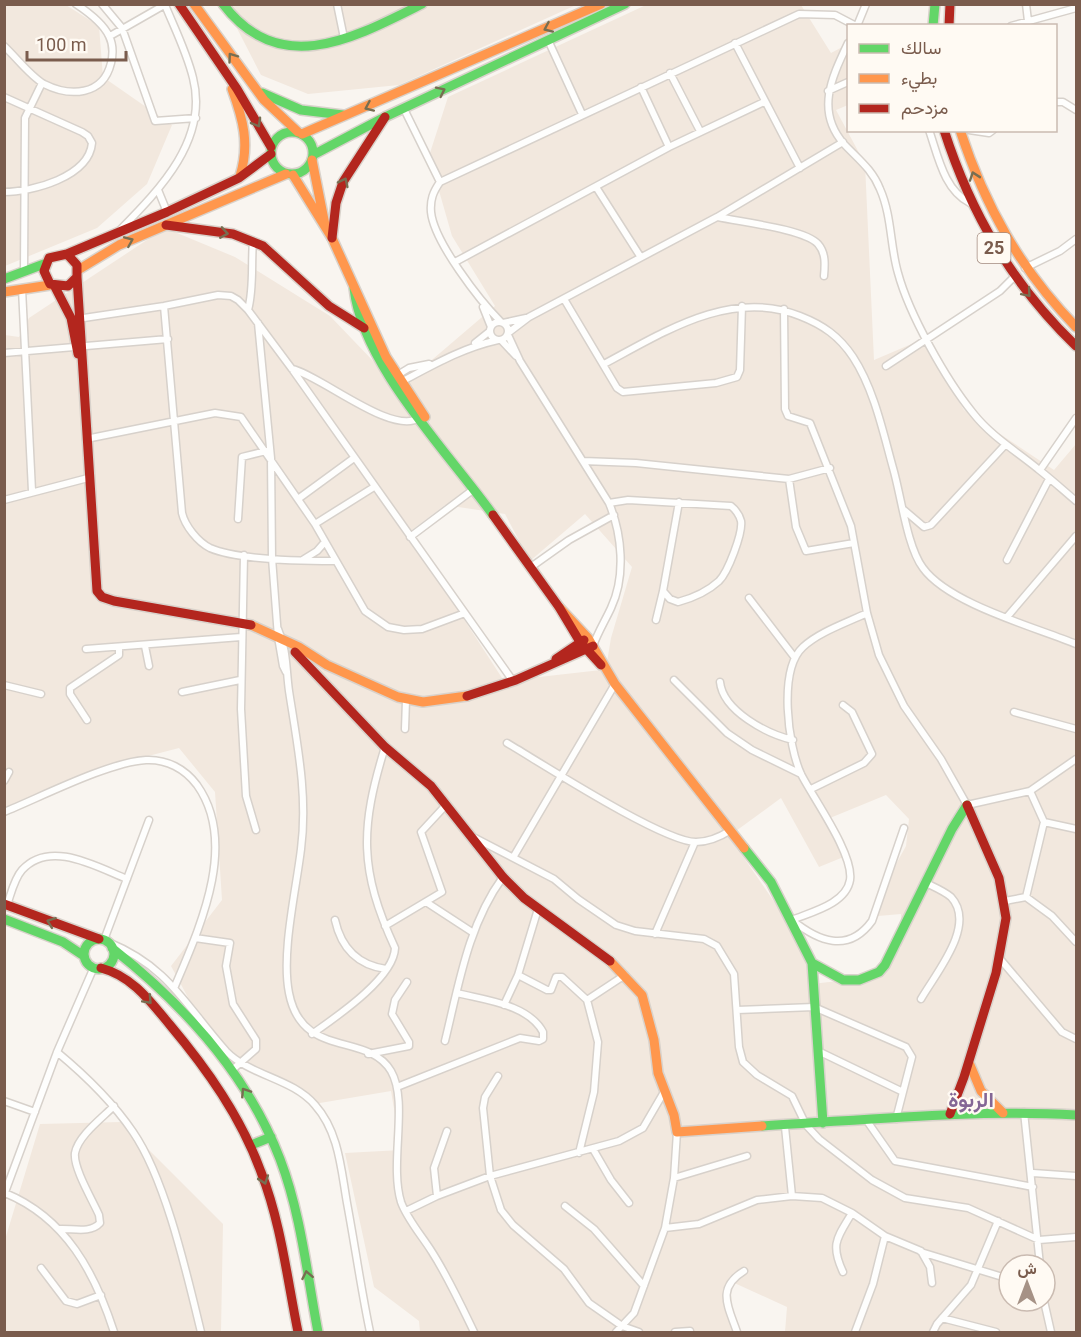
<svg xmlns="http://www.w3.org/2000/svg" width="1081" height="1337" font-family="Roboto,Vazirmatn,sans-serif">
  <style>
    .residential { fill: #f2e8de; fill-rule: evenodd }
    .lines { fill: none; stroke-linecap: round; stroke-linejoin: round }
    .street-casing { stroke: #d7d1cb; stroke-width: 9 }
    .fast-casing { stroke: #d9d2cb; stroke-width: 12 }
    .slow-casing { stroke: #d9d2cb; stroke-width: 12 }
    .jam-casing { stroke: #d9d2cb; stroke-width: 12 }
    .street { stroke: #fefefd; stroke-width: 6 }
    .fast { stroke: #63d668; stroke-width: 9 }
    .slow { stroke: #ff974d; stroke-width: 9 }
    .jam { stroke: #b3261e; stroke-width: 9 }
    .oneway { stroke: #776e51 }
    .labels { text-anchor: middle; stroke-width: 4.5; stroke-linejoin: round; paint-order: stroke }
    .shield { fill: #fffaf3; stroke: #a28b7f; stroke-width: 1.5 }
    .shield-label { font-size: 18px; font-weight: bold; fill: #7a5c4d }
    .neighbourhood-label { font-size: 21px; font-weight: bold; fill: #846695; stroke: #fffaf3 }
  </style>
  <rect width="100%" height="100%" fill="#f9f5f0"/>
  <path class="residential" d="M5 5H66L99 26 103 77 172 125 147 184 97 228 5 266Z
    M225 5H576L399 85 308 94 261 75Z
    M646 5H801L831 53 848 44V105L836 110 865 164 874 360 921 340 964 410 1054 470 1076 444V1332H785L787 1307 730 1281 734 1332H420L419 1321 374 1287 345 1153 401 1150 391 1091 314 1104 212 1042 171 966 222 900 215 792 179 748 102 768 5 809V335L19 337 29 318 165 228 235 257 330 316 399 388 495 306 452 236 429 156 448 97ZM445 505 505 514 530 561 585 514 632 567 611 638 605 674 601 670 504 681 408 533ZM886 795 909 819 906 846 879 895 878 916 901 914V947L881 976 812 984 808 951 729 836 781 798 819 867 846 856 830 818ZM1009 1265H1045V1301H1009Z
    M121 1122 223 1224 221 1332H5L4 1243 40 1124Z"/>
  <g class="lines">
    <g class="street-casing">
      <path id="street" d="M102 4 122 28 155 121 196 118
        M337 4 344 38
        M1026 4 1028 21
        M857 26 866 4
        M1011 26 1076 8
        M110 36 166 4
        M548 40 582 114
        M735 43 800 168
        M848 43C832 77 815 111 844 144 858 159 872 169 880 189 892 216 890 246 898 273 909 314 946 380 973 413 991 436 1016 451 1038 469 1051 479 1063 490 1076 501
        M4 46C16 57 30 76 44 84 70 97 103 96 111 63 113 55 113 44 109 36 103 23 88 12 76 4
        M670 73 700 131
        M641 87 669 147
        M828 91 848 82
        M4 97 82 132 88 136 92 143C89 177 32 192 4 192
        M1056 102H1063L1076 110
        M404 109 440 182
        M929 130C938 156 944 190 970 203
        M969 130 989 133 993 130
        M596 187 640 256
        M158 190 167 212
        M718 217C740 222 805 229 818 244 826 253 825 265 824 276
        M119 231C159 190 209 140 193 78 187 53 175 29 165 5
        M455 262 669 147 764 102
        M1025 268 1060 251 1076 239
        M24 272 25 118 42 83
        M22 289 32 491
        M564 299 617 388 623 392 716 383 737 377 740 370 742 306
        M164 306 182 513C185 526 198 542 210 548 238 560 304 561 335 561
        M483 307 491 327
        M784 309 785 409 788 416 810 423 851 526 867 613 879 655 904 706 941 759 967 805 1030 791 1076 759
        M248 310C254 288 251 264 253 241
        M77 319 164 306 218 295 231 296 238 300 248 310 292 369 513 681
        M501 322C480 301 434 242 431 212 430 200 433 192 440 182L799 14 835 15 856 26
        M490 331a9 9 0 1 1 18 0a9 9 0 1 1-18 0Z
        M258 323 271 458 272 558 278 637 283 666 286 672
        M503 323 526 318
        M508 333 529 317 717 217 843 142
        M508 335 520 361 609 503C622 534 626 576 611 608 605 621 598 632 593 646
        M501 340 516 356
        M475 343 490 331
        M4 353 168 339
        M604 364C664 332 731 288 800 316 823 325 839 336 853 357 874 389 883 432 893 468 901 495 907 547 923 568 949 604 1035 627 1076 644
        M886 366 1000 291 1013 278
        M292 369C320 375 392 436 419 418
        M396 376 409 368 429 364
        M401 382C433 365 462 348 498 340
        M86 439 215 413 241 417 315 524 365 611 388 627 404 630 422 629 465 613
        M583 461 636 463 789 479 830 468
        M1040 470 1076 418
        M789 479 796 527 806 551 854 543
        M298 499 354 458
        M4 500 88 478
        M609 503 628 500 731 506C736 510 739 514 741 521 743 533 728 572 719 581 707 592 693 598 678 602L670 599 663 591 656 620
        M904 510 924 527 931 525 1005 445
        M238 519 242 457 266 451
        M315 524 374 487
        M410 537 474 489
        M244 555 241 709 246 796 256 830
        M304 559 317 551 324 543
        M1007 560 1049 479
        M531 567 569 540 614 515
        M663 591 679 502
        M749 598 795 658
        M867 613C846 623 819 632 803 647 778 670 788 746 801 774 813 798 854 854 850 880 846 904 811 912 792 920 818 941 848 954 872 921L904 828
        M1007 617 1076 536
        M278 629C287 649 286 669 289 691 297 743 308 795 301 849 296 891 281 953 289 993 302 1060 367 1031 391 1071 409 1102 389 1163 401 1202 407 1219 422 1236 432 1252 448 1277 461 1305 474 1332
        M145 646 149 666
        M86 649 241 637
        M674 680 727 733 752 750 801 774
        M720 682C723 711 767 734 793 740
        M4 685 41 694
        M182 692 240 680
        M1014 712 1076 729
        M87 720 70 694V688L119 655V647
        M405 729 406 700
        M507 743C541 763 663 842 696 842 709 842 720 837 731 830
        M4 781 9 772
        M811 789 864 763 872 754 852 712 843 705
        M1030 791 1044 822 1076 829
        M4 812C41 797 109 762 146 760 167 759 185 769 197 785 239 844 199 929 175 986
        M475 838 554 879 578 899 616 925 635 931 704 939 717 946 734 974 739 1047 743 1062 757 1075 792 1096 806 1125 819 1139 872 1180 905 1198 968 1208 1039 1240 1076 1237
        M514 856 615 684
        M1026 897 1044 822
        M1005 901 1026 897 1052 916 1076 942
        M426 902 472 932
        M7 905C11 894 14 879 22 870 50 839 97 867 127 879
        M335 920C341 947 357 965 386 969
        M385 926 442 892 421 832 446 805
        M655 934 695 842
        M195 938 230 943 226 966 233 1004 256 1040V1049L231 1071
        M104 940 149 820
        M108 942C169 967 185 1005 226 1051 250 1076 292 1078 315 1105 339 1132 341 1169 347 1203 355 1246 361 1289 370 1332
        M1001 960 1062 1032 1076 1039
        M518 975 547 990H551L556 977H562L587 1000 598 1042 594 1092 579 1153
        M921 999C936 973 977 925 951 897 944 891 934 887 926 883
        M587 1000 625 975
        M504 1005 518 975 538 909
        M737 1010 814 1007 906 1047 912 1057 896 1119
        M312 1034C336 1017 394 978 395 948 359 870 360 828 385 747
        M445 1041C459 984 468 925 503 877
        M818 1051 901 1091
        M57 1052C86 1076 112 1101 133 1132 166 1180 187 1275 201 1332
        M368 1054 409 1046V1042L392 1014 395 1000 407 982
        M498 1076 485 1097 483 1108 490 1176 501 1210 513 1225 564 1269 589 1303 622 1326 639 1332
        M397 1087 520 1038 539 1041 543 1039V1032C528 1004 484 1000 457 993
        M4 1101 35 1112
        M1024 1112 1040 1265
        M867 1121 895 1161 1033 1187
        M785 1127 792 1196
        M593 1149 611 1180 629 1203
        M1033 1173 1076 1176
        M674 1178 747 1156
        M5 1193C66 1218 95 1273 114 1332
        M4 1195 57 1052 94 967
        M437 1196 434 1168 447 1131
        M565 1206 594 1229 644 1286
        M406 1211 437 1196 490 1176 619 1141 643 1128 664 1092
        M665 1228 699 1224 757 1200 792 1196 822 1198 852 1213 885 1236 921 1251 930 1267 932 1283
        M59 1229C72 1228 90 1234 100 1223L99 1215C93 1201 73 1168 75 1153 78 1136 102 1118 114 1106
        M921 1252 1009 1279
        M41 1268 66 1301 77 1304 101 1295
        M843 1272C830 1244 837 1238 852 1213
        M1044 1301 1051 1332
        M942 1318 996 1332
        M616 1332 634 1313 665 1228 674 1178 677 1132
        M675 1332 690 1331
        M737 1332C728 1306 716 1288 744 1271
        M855 1332 873 1284 885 1236
        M933 1332 937 1324 971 1285 998 1221"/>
    </g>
    <g class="fast-casing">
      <path id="fast" d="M223 4C280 79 354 38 422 4
        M933 26 935 4
        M262 93 301 110 343 115
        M271 153a21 21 0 1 1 42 0a21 21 0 1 1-42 0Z
        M313 155 385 117 625 4
        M4 279 44 264
        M354 288C362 365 448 452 493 515
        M744 848 771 882 812 963 843 980H859L879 972 885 965 952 829 967 805
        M4 919 63 942 84 956
        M84 954a15 15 0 1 1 30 0a15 15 0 1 1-30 0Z
        M112 948C183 1004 247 1073 280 1159 301 1214 307 1274 318 1332
        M812 963 823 1123
        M762 1126C867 1120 971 1109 1076 1115
        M251 1145 271 1137"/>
    </g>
    <g class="slow-casing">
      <path id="slow" d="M194 4 264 100 298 132
        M232 89C243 119 250 144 240 176
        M960 130C985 206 1020 269 1076 327
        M302 134 601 4
        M312 160 325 225
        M293 175 332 238 386 357 425 417
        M78 270 119 245 286 174
        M4 292 50 285
        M559 607 588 638 615 684 744 848
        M251 625 299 647 327 665 398 697 423 702 467 696
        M610 961 642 995 654 1040 658 1073 674 1115 677 1132 762 1126
        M970 1065 981 1091 1003 1113"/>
    </g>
    <g class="jam-casing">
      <path id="jam" d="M179 4 237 89 271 147
        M949 26 950 4
        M944 130C971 214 1012 284 1076 346
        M166 225 233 234 263 246 329 306 364 328
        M332 238 336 203 343 182 385 117
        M67 254 77 265V277L68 286 50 284 44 271 49 258 67 254 167 212 239 178 271 154
        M77 277 97 591 102 597 114 601 251 625
        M55 287 71 318 78 354
        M493 515 559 607 580 642 601 665
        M295 652 385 747 431 786 503 877 524 898 610 961
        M556 659 584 640
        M467 696 516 680 593 646
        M4 904 99 939
        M101 968C132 976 150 1001 170 1025 207 1069 241 1117 261 1172 281 1223 287 1278 298 1332
        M950 1114 964 1077 996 973 1006 918 999 878 967 805"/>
    </g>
    <use href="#street" class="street"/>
    <use href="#fast" class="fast"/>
    <use href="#slow" class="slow"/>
    <use href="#jam" class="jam"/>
  </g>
  <defs><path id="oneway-chevron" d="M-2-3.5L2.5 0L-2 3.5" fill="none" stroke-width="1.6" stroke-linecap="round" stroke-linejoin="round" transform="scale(1.5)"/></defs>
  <g class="oneway">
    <use href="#oneway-chevron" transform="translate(548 28) rotate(156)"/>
    <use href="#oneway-chevron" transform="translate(232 57) rotate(-126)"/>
    <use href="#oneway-chevron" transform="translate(441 91) rotate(-26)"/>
    <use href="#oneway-chevron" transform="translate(369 107) rotate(156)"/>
    <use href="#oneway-chevron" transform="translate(257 123) rotate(60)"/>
    <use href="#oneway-chevron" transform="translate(974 176) rotate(-109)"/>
    <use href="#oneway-chevron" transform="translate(344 182) rotate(-64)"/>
    <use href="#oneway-chevron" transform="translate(224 233) rotate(9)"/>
    <use href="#oneway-chevron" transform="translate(129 241) rotate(-23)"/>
    <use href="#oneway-chevron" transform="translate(1027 293) rotate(49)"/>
    <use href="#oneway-chevron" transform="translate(51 922) rotate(-159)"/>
    <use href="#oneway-chevron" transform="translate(148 1000) rotate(47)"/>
    <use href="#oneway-chevron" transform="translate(245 1092) rotate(-123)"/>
    <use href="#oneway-chevron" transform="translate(264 1180) rotate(71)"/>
    <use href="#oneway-chevron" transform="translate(307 1275) rotate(-101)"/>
  </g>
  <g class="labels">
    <rect class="shield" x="977.5" y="233" width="33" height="30" rx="4.5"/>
    <g class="shield-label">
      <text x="994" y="254">25</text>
    </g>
    <g class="neighbourhood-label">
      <text x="971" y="1107">الربوة</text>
    </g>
  </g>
  <rect width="1081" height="1337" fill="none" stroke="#7a5c4d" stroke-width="12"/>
  <rect x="847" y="24" width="210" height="108" fill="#fffaf3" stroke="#cabbb1" stroke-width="1.5"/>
  <rect x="859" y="44" width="30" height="9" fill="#63d668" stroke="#cabbb1" stroke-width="1.5"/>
  <text x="901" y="54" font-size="18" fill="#7a5c4d">سالك</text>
  <rect x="859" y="74" width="30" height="9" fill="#ff974d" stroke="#cabbb1" stroke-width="1.5"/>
  <text x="901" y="84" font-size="18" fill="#7a5c4d">بطيء</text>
  <rect x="859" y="104" width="30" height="9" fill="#b3261e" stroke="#cabbb1" stroke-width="1.5"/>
  <text x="901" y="114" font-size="18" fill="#7a5c4d">مزدحم</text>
  <g transform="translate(1027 1283)"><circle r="28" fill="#fffaf3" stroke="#cabbb1" stroke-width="1.5"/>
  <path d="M0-4.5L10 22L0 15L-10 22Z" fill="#a69286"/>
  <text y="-9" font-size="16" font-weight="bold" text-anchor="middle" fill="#7a5c4d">ش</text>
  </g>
  <path d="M27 51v9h99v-9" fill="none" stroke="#7a5c4d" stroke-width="3"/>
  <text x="36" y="51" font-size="18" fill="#7a5c4d" stroke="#fffaf3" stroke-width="4.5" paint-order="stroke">100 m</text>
</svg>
